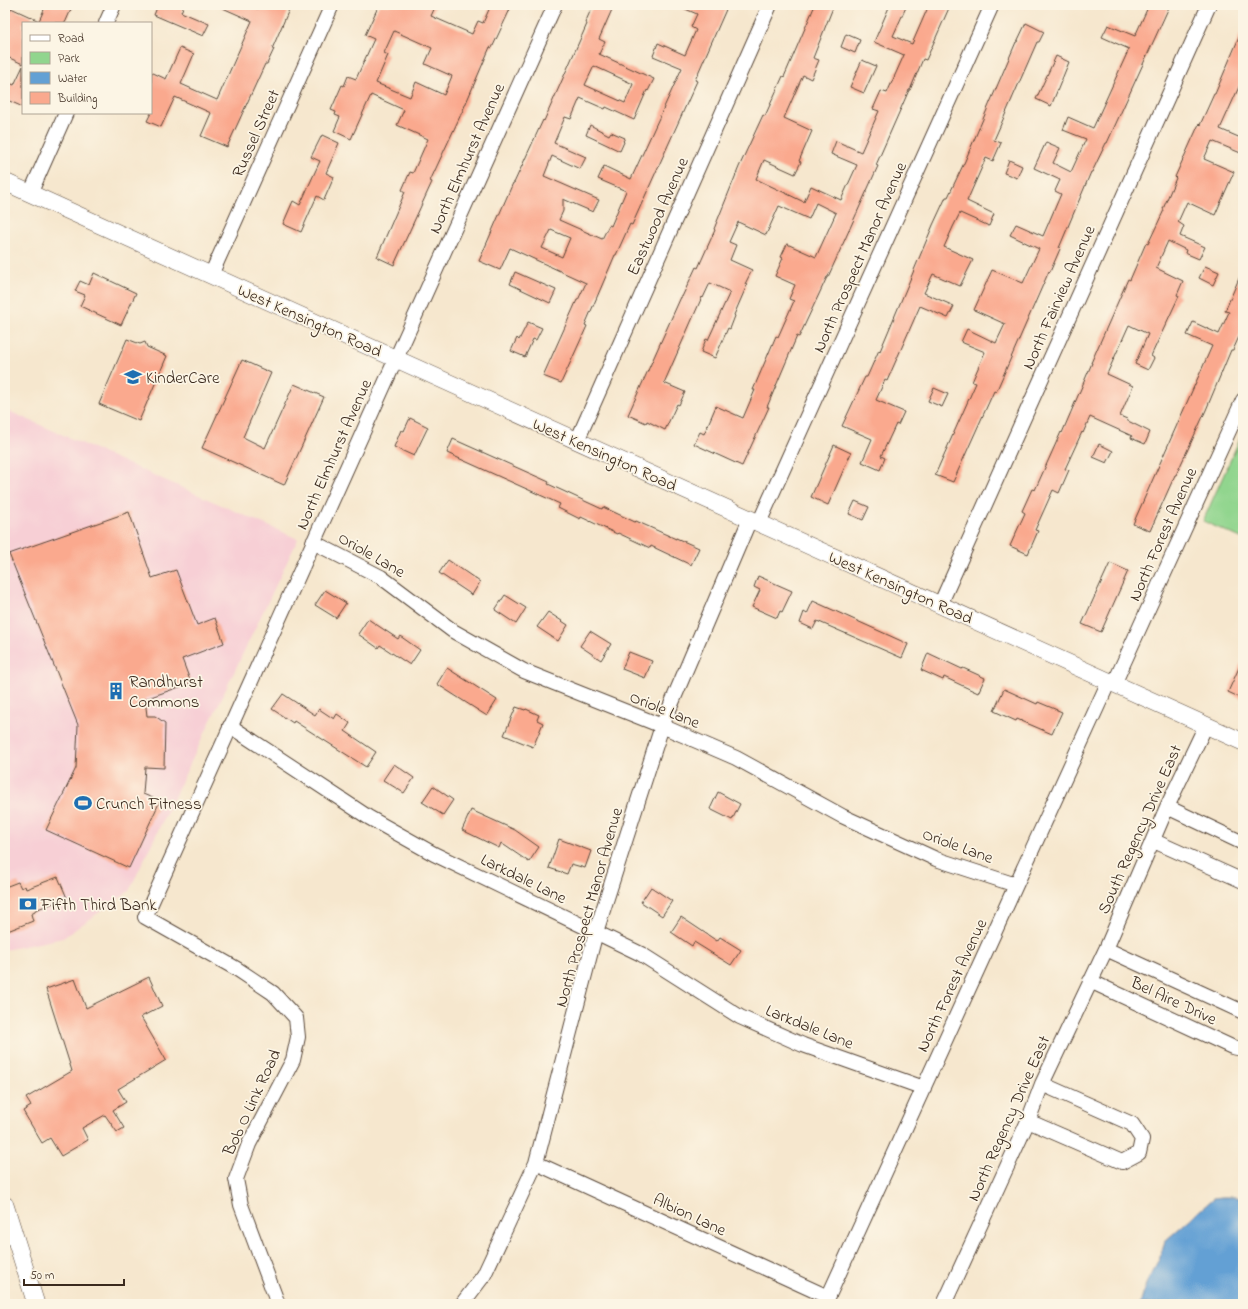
<svg xmlns="http://www.w3.org/2000/svg" width="1248" height="1309" font-family="'Indie Flower',sans-serif">
  <style>
    .built { fill: #f7cfd5 }
    .green { fill: #91d58e; stroke: #668056 }
    .water { fill: #63a0d4; stroke: #4f6579 }
    .building { fill: #faa98e; fill-rule: evenodd }
    .lines { fill: none; stroke-linecap: round; stroke-linejoin: round }
    .minor-casing { stroke: #574638; stroke-width: 16 }
    .major-casing { stroke: #574638; stroke-width: 18 }
    .minor { stroke: #fff; stroke-width: 14 }
    .major { stroke: #fff; stroke-width: 17 }
    .labels { text-anchor: middle; stroke-width: 3.5; stroke-linejoin: round; paint-order: stroke }
    .street-label { font-size: 17px; fill: #3b2a1e; stroke: #fcf5e5 }
    .poi-label { font-size: 17px; fill: #3b2a1e; stroke: #fcf5e5; text-anchor: start }
  </style>
  <rect width="100%" height="100%" fill="#fcf5e5"/>
  <filter id="ink" filterUnits="userSpaceOnUse"><feTurbulence type="fractalNoise" baseFrequency=".025" numOctaves="2"/><feDisplacementMap in="SourceGraphic" scale="8" xChannelSelector="R" yChannelSelector="G"/><feConvolveMatrix kernelMatrix="1 2 1 2 8 2 1 2 1" color-interpolation-filters="sRGB"/></filter>
  <filter id="wash" filterUnits="userSpaceOnUse"><feTurbulence type="fractalNoise" baseFrequency=".012" numOctaves="4" result="noise"/><feDisplacementMap in="SourceGraphic" scale="16" xChannelSelector="R" yChannelSelector="G"/><feGaussianBlur stdDeviation="0.9" result="paint"/><feColorMatrix in="noise" values="0 0 0 0 0 0 0 0 0 0 0 0 0 0 0 0 0 1.4 0 .05"/><feComposite in="paint" operator="in"/></filter>
  <g filter="url(#wash)">
    <rect width="100%" height="100%" fill="#f6e7ce"/>
    <path class="built" d="M11 412 298 539 129 891 63 938 5 950V413Z"/>
    <path class="green" d="M1243 432V539L1203 521Z"/>
    <path class="water" d="M1222 1197H1234L1243 1198V1304H1140L1146 1284 1159 1259 1165 1241 1214 1198Z"/>
    <g id="blocks">
      <path class="building" d="M46 5H73L65 23H23V64L5 56V22L11 8 39 21Z
        M158 5H184L181 12 209 24 203 36 154 15Z
        M216 5H249L258 9 260 5H291L272 49H274L267 64H265L227 147 201 136 211 113 175 97 161 127 147 121 151 113V72L166 79 180 48 194 54 181 84 217 100 252 21Z
        M379 5H436L431 16 472 34 478 21 483 23 491 5H512L492 48 490 47 463 110 430 181 432 182 394 265 377 257 405 192 402 190 410 172 413 173 428 139 397 125 404 110 371 95 351 139 334 131 340 117 335 115 336 112 331 110 342 85 344 86 348 76 356 79 374 39 365 35ZM394 31 432 48 425 64 452 76 444 95 416 82 410 97 376 83 388 55 384 53Z
        M593 5H614L599 39 605 42 599 54 654 79 648 91 647 90 634 120 606 107 605 109 580 98 571 119 565 117 554 143 586 157 580 169 552 156 544 176 599 200 593 212 563 199V211L559 220 602 239 609 225 611 226 626 191 598 179 604 166 631 179 682 68 653 56 658 43 685 55 696 30 691 27 697 14 676 5H728L695 80 697 81 632 225 630 224 616 255H615L585 325 587 326 561 383 543 376 577 300H578L586 283 510 248 500 270 479 261 513 183H514L543 120 544 121 587 24 585 23ZM594 66 633 84 625 103 585 85ZM551 230 570 238 562 257 542 248Z
        M815 5H834L813 58 819 60 811 79 803 75 784 118 812 131 799 161 801 162 795 174 764 160 756 179 804 202 811 186 841 200 857 165 831 154 836 141 861 152 879 111 873 109 881 91 887 93 904 55 874 42 890 5H907L893 36 912 44 929 5H944L949 8 926 60 923 59 910 90H909L876 165 878 166 828 277H827L799 337 797 336 767 407H769L742 466 694 444 700 432 704 434 716 406 743 418 755 390H753L776 336 778 337 794 301 789 299 795 285 775 276 783 258 781 257 787 244 816 257 836 213 816 203 809 219 779 206 766 235 738 222 729 242 736 245 730 260 752 270 745 284 747 285 734 315 735 316 730 329 728 328 715 358 701 352 706 339 708 340 730 292 710 283 703 298 702 297 664 383 685 392 679 405 677 404 665 430 647 421 646 423 628 415 681 297H682L696 267 698 268 715 230 714 229 739 167 763 115 765 116 783 76 784 77Z
        M1149 5H1170L1107 143H1106L1092 172H1091L1059 248 1060 249 1050 272 1049 271 996 392 994 391 953 482 935 475 976 383 972 382 985 352 961 342 967 329 996 343 1005 324 974 310 992 270 1023 283 1039 249 1010 235 1016 224 1043 236 1061 194 1055 191 1060 180 1034 168 1046 142 1060 148 1053 163 1071 172 1086 139 1063 130 1068 117 1093 128 1129 49 1102 37 1108 25 1135 36Z
        M1026 23 1044 32 1039 42H1037L994 140 1001 143 993 161 986 158 967 201 994 214 989 226 960 213 953 227 944 247 973 260 960 286 933 274 924 293 954 306 948 318 920 306 887 381 885 380 876 400 904 412 898 425 896 424 881 456 885 458 880 470 862 462 872 439 842 426 865 377H867L879 350 880 351 933 225 946 197H948L965 161 1016 42H1017Z
        M1243 28V78L1220 129 1243 139V154L1212 141 1204 159 1234 172 1215 215 1187 202 1178 222 1184 226 1180 236 1205 247 1199 259 1185 253 1186 250 1168 241 1156 268 1183 281 1177 295 1179 296 1151 356 1154 358 1148 370 1135 364 1148 334 1129 325 1107 374 1133 386 1120 416 1127 419 1126 420 1150 432 1145 444 1131 438 1132 436 1090 417 1083 433 1082 432 1065 469 1069 470 1059 493 1053 490 1035 530 1038 531 1028 554 1010 546 1025 513 1022 511 1032 489 1035 490 1061 432 1062 433 1092 363H1091L1128 279 1130 280 1146 243 1148 244 1164 210 1163 209 1176 178 1175 177 1199 124 1200 125 1214 94H1215Z
        M846 34 860 40 855 53 841 47Z
        M1056 56 1069 62 1051 106 1036 99Z
        M862 60 876 66 864 93 850 87Z
        M23 66V107L5 99V81L14 85Z
        M590 125 609 135 611 132 625 138 623 141 624 142 620 151 586 135Z
        M322 135 339 143 326 173 334 177 324 200 317 196 301 232 283 224 293 201 300 205 320 161 311 157Z
        M1009 160 1022 166 1017 178 1004 173Z
        M1205 266 1219 272 1213 285 1199 278Z
        M1243 269V328L1233 350H1231L1206 410 1176 475H1175L1150 531 1133 524 1212 346 1187 335 1193 322 1219 334 1229 312 1225 311Z
        M515 272 556 290 550 303 510 284Z
        M94 273 136 293 121 325 80 306 85 295 75 291 80 281 89 285Z
        M528 322 542 328 536 340 533 339 525 357 511 351 517 338 519 340Z
        M127 339 140 344 145 342 147 347 167 356 139 421 99 404Z
        M242 360 271 373 243 437 265 448 294 384 324 397 284 485 202 448Z
        M934 388 948 394 942 407 928 401Z
        M410 418 428 427 414 456 394 447 401 430 404 431Z
        M453 439 549 482 548 484 602 509 603 507 635 522 636 521 676 539V538L699 548 691 565 651 546 650 548 618 533 617 534 581 517 580 519 558 508 560 504 447 453Z
        M1099 444 1113 451 1107 463 1093 457Z
        M834 445 851 453 828 505 811 497Z
        M855 501 869 507 863 520 849 514Z
        M129 512 152 578 176 570 197 625 215 618 224 643 182 659 191 683 145 699 147 716H155L165 723 164 768 145 767 143 794 160 801 129 868 46 830 76 768 78 725 9 554Z
        M448 560 480 582 472 595 439 573Z
        M1110 563 1128 571 1101 632 1082 624Z
        M758 576 792 591 782 612 780 611 777 618 752 607 760 590 754 587Z
        M325 590 346 603 336 618 315 605Z
        M505 595 526 608 516 624 495 610Z
        M813 601 908 644 902 658 817 621 813 629 800 623 804 612 807 614Z
        M548 612 568 625 558 641 537 627Z
        M368 619 398 639 400 636 420 650 410 665 380 645 378 648 358 634Z
        M590 631 611 644 601 660 580 646Z
        M629 652 652 661 645 678 622 669Z
        M928 653 962 669 963 668 985 678 978 693 944 677 943 680 921 670Z
        M1243 659V699L1228 692Z
        M447 668 497 700 487 716 437 684Z
        M1004 689 1037 704 1038 702 1062 712 1052 734 1017 719 1016 721 994 711Z
        M283 694 315 715 319 709 334 719 337 714 350 723 345 731 376 752 366 767 294 721 293 723 272 709Z
        M516 707 525 710 526 709 539 715 537 720 543 723 533 747 504 735Z
        M394 764 414 778 404 793 383 780Z
        M433 786 453 800 443 815 422 802Z
        M718 792 740 804 732 820 710 809Z
        M471 810 515 830 539 847 529 862 501 843 499 848 462 830Z
        M559 839 591 851 585 868 571 864 567 874 549 868Z
        M58 877 67 898 35 910V912L31 914 33 921 5 932V887L18 882 21 888 25 886 26 889Z
        M651 887 672 901 662 916 641 902Z
        M681 917 717 941 720 937 741 950 731 965 694 942 692 946 671 932Z
        M149 977 162 1006 141 1017 166 1060 118 1089 126 1102 113 1110 124 1128 117 1132 105 1115 82 1128 88 1140 61 1156 50 1138 42 1143 23 1111 31 1106 26 1098 72 1071 46 989 75 979 86 1008Z"/>
    </g>
  </g>
  <g filter="url(#ink)">
    <use href="#blocks" fill-opacity="0" stroke="#574638" stroke-width="1"/>
    <g class="lines">
      <g class="minor-casing">
        <path id="minor" d="M106 23 114 5
          M30 194 66 113
          M211 275 332 5
          M577 441 770 5
          M759 523 992 5
          M313 542 381 577 453 631 524 671 662 726 736 758 842 816 936 859 1016 885
          M940 605 1209 5
          M1114 684 1243 400
          M230 726 368 817 434 854 641 954 740 1017 803 1045 924 1088
          M1167 807 1243 843
          M1154 841 1243 881
          M1106 949 1243 1012
          M1090 981 1232 1047 1243 1049
          M1028 1121 1122 1162 1139 1153 1142 1139 1132 1124 1042 1084
          M536 1163 828 1297
          M278 1304 241 1205 236 1179 249 1144 293 1060 298 1037 296 1018 273 993 237 969 145 917 555 5
          M462 1304 484 1275 536 1163 596 932 662 726 750 519
          M825 1304 1109 681
          M944 1304 1028 1121 1042 1084 1106 949 1167 807 1206 725"/>
      </g>
      <g class="major-casing">
        <path id="major" d="M5 182 1243 742
          M5 1205 36 1304"/>
      </g>
      <use href="#minor" class="minor"/>
      <use href="#major" class="major"/>
    </g>
  </g>
  <defs>
    <g id="school-bare" transform="scale(1.38)"><path d="M0-5L7-2L0 1L-7-2ZM-4 1L0 2.5L4 1V4Q0 6-4 4Z" fill="#1f6fb2" stroke="#fcf5e5" stroke-width="2.5" paint-order="stroke"/></g>
    <g id="building-bare" transform="scale(1.38)"><path d="M-4-6H4V6H1V3H-1V6H-4ZM-2.5-4.3h1.7v1.8h-1.7ZM.8-4.3h1.7v1.8H.8ZM-2.5-1h1.7V.8h-1.7ZM.8-1h1.7V.8H.8Z" fill="#1f6fb2" stroke="#fcf5e5" stroke-width="2.5" paint-order="stroke"/></g>
    <g id="stadium-bare" transform="scale(1.38)"><path d="M0-5a6.5 5 0 1 0 0 10a6.5 5 0 1 0 0-10ZM-3.5-1.8h7v3.6h-7Z" fill="#1f6fb2" stroke="#fcf5e5" stroke-width="2.5" paint-order="stroke"/></g>
    <g id="bank-bare" transform="scale(1.38)"><path d="M-6-4H6V4H-6ZM0-2.3a2.3 2.3 0 1 0 0 4.6a2.3 2.3 0 1 0 0-4.6Z" fill="#1f6fb2" stroke="#fcf5e5" stroke-width="2.5" paint-order="stroke"/></g>
  </defs>
  <g fill-rule="evenodd">
    <use href="#school-bare" x="133" y="377"/>
    <use href="#building-bare" x="116" y="691"/>
    <use href="#stadium-bare" x="83" y="803"/>
    <use href="#bank-bare" x="28" y="904"/>
  </g>
  <g class="labels">
    <g class="street-label">
      <text transform="translate(255 133) rotate(-66)" y="6">Russel Street</text>
      <text transform="translate(466 158) rotate(-66)" y="6">North Elmhurst Avenue</text>
      <text transform="translate(657 216) rotate(-66)" y="6">Eastwood Avenue</text>
      <text transform="translate(859 257) rotate(-66)" y="6">North Prospect Manor Avenue</text>
      <text transform="translate(1058 297) rotate(-66)" y="6">North Fairview Avenue</text>
      <text transform="translate(310 320) rotate(24)" y="6">West Kensington Road</text>
      <text transform="translate(333 454) rotate(-66)" y="6">North Elmhurst Avenue</text>
      <text transform="translate(605 454) rotate(24)" y="6">West Kensington Road</text>
      <text transform="translate(1162 534) rotate(-66)" y="6">North Forest Avenue</text>
      <text transform="translate(372 554) rotate(30)" y="6">Oriole Lane</text>
      <text transform="translate(901 587) rotate(24)" y="6">West Kensington Road</text>
      <text transform="translate(665 709) rotate(22)" y="6">Oriole Lane</text>
      <text transform="translate(1139 829) rotate(-66)" y="6">South Regency Drive East</text>
      <text transform="translate(958 845) rotate(20)" y="6">Oriole Lane</text>
      <text transform="translate(524 878) rotate(26)" y="6">Larkdale Lane</text>
      <text transform="translate(588 907) rotate(-74)" y="6">North Prospect Manor Avenue</text>
      <text transform="translate(951 985) rotate(-65)" y="6">North Forest Avenue</text>
      <text transform="translate(1174 1000) rotate(25)" y="6">Bel Aire Drive</text>
      <text transform="translate(810 1026) rotate(22)" y="6">Larkdale Lane</text>
      <text transform="translate(251 1102) rotate(-65)" y="6">Bob O Link Road</text>
      <text transform="translate(1008 1118) rotate(-66)" y="6">North Regency Drive East</text>
      <text transform="translate(690 1214) rotate(25)" y="6">Albion Lane</text>
    </g>
    <g class="poi-label">
      <text x="146" y="383">KinderCare</text>
      <text x="129" y="687">Randhurst<tspan x="129" dy="20">Commons</tspan></text>
      <text x="96" y="809">Crunch Fitness</text>
      <text x="41" y="910">Fifth Third Bank</text>
    </g>
  </g>
  <rect width="1248" height="1309" fill="none" stroke="#fcf5e5" stroke-width="20"/>
  <rect x="22" y="22" width="130" height="92" fill="#fcf5e5" stroke="#afa495"/>
  <rect x="30" y="35" width="20" height="6" fill="#ffffff" stroke="#afa495"/>
  <text x="58" y="42" font-size="12" fill="#3b2a1e">Road</text>
  <rect x="30" y="52" width="20" height="12" fill="#91d58e" stroke="#afa495"/>
  <text x="58" y="62" font-size="12" fill="#3b2a1e">Park</text>
  <rect x="30" y="72" width="20" height="12" fill="#63a0d4" stroke="#afa495"/>
  <text x="58" y="82" font-size="12" fill="#3b2a1e">Water</text>
  <rect x="30" y="92" width="20" height="12" fill="#faa98e" stroke="#afa495"/>
  <text x="58" y="102" font-size="12" fill="#3b2a1e">Building</text>
  <path d="M24 1279v6h100v-6" fill="none" stroke="#3b2a1e" stroke-width="2"/>
  <text x="30" y="1279" font-size="12" fill="#3b2a1e" stroke="#fcf5e5" stroke-width="3" paint-order="stroke">50 m</text>
</svg>
